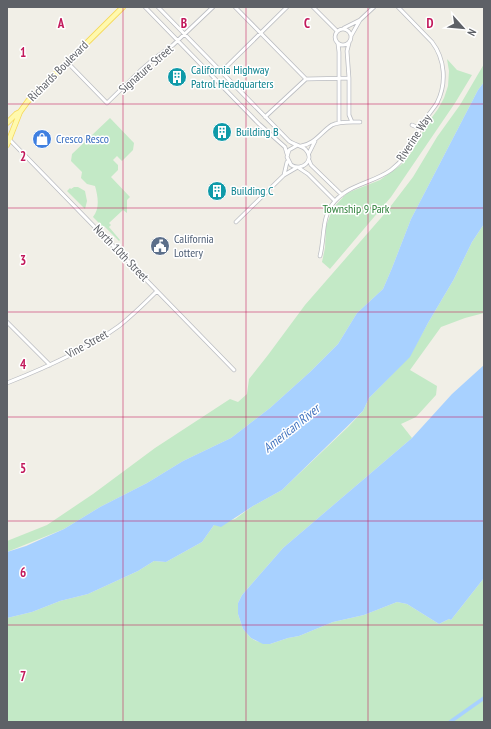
<svg xmlns="http://www.w3.org/2000/svg" width="491" height="729" font-family="'PT Sans Narrow',sans-serif">
  <style>
    .green { fill: #c3e9c6 }
    .water { fill: #a8d1ff }
    .lines { fill: none; stroke-linecap: round; stroke-linejoin: round }
    .canal { stroke: #a8d1ff; stroke-width: 3.5 }
    .minor-casing { stroke: #bbbdc2; stroke-width: 4.5 }
    .primary-casing { stroke: #f6d95a; stroke-width: 6 }
    .minor { stroke: #fff; stroke-width: 3 }
    .primary { stroke: #fff9ad; stroke-width: 4.5 }
    .grid { fill: none; stroke: #c2185b; stroke-width: 1; stroke-opacity: 0.55 }
    .labels { text-anchor: middle; stroke-width: 3; stroke-linejoin: round; paint-order: stroke }
    .street-label { font-size: 12px; fill: #5e6167; stroke: #fff }
    .culture-label { font-size: 12px; fill: #0d838f; stroke: #fff; text-anchor: start }
    .shop-label { font-size: 12px; fill: #366cbe; stroke: #fff; text-anchor: start }
    .park-label { font-size: 12px; fill: #31823c; stroke: #fff }
    .service-label { font-size: 12px; fill: #4e5e75; stroke: #fff; text-anchor: start }
    .water-label { font-size: 13px; font-style: italic; fill: #4274bf; stroke: #fff }
    .grid-label { font-size: 13px; text-anchor: middle; font-weight: bold; fill: #c2185b; stroke: #fff; stroke-width: 3; stroke-linejoin: round; paint-order: stroke }
  </style>
  <rect width="100%" height="100%" fill="#f1efe7"/>
  <path class="green" d="M447 59 457 70 472 75 455 103 391 197 330 269 322 262 325 248 326 226 333 208 347 193 380 180 401 165 411 153 427 124 438 109 444 98 448 86 449 71Z
    M484 64V82L478 90 411 219 392 268 383 289 357 313 338 344 310 372 270 408 231 438 183 461 147 483 100 507 64 529 7 552V541L47 525 93 494 155 448 230 399 238 402 247 394 249 379 268 355 305 305 387 211 413 177 437 137 460 105Z
    M110 118 134 143 133 150 122 161 117 156 113 160 118 165V170L111 177 130 197 127 200V213L123 210 109 223 111 225 109 227 120 240 119 241 104 226 103 227 93 217C100 208 98 197 95 186L87 184 81 178 82 172 71 161 72 154Z
    M74 187H78L85 191 87 201 85 209 67 191 70 188 71 189Z
    M484 224V313L465 318 441 327 410 370 437 386 436 395 416 417 401 424 412 438 283 548 242 595 238 603V614L243 629 251 638 256 641 270 644 288 638 299 636 333 622 364 615 397 602 407 604 439 624 449 619 451 620 484 578V722H7V618L32 612 60 601 88 594 138 571 154 561 166 562 202 542 214 525 235 519 253 506 282 490 348 427 363 411 369 398 409 357 428 323 454 279 472 242Z"/>
  <path class="water" d="M484 82V224L472 242 454 279 428 323 410 357 369 398 363 411 282 490 253 506 221 527 214 525 202 542 166 562 154 561 138 571 88 594 60 601 32 612 7 618V552L26 546 64 529 100 507 147 483 183 461 231 438 270 408 310 372 338 344 357 313 383 289 392 268 411 219 478 90Z
    M484 365V578L451 620 449 619 439 624 407 604 397 602 364 615 333 622 299 636 288 638 270 644H263L251 638 243 629 238 614V603L242 595 283 548 412 438 452 394Z"/>
  <g class="lines">
    <path class="canal" d="M450 722 484 698"/>
    <g class="minor-casing">
      <path id="minor" d="M145 7 259 124 285 147 287 154
        M158 7 289 141C294 145 303 146 306 150 315 160 302 172 291 165L287 157 289 150 296 146
        M235 7 306 79
        M313 7 337 31
        M360 20 374 7
        M344 28 360 20 351 36
        M335 37a8 8 0 1 1 16 0a8 8 0 1 1-16 0Z
        M349 43 347 51 349 78V115L352 122
        M338 44 339 52V123
        M67 62 107 103 140 71 155 58 173 45 213 7
        M222 71 287 7
        M265 117 306 79 349 78
        M412 125 419 128
        M7 137 234 370
        M301 146C315 144 321 132 332 125 340 121 351 122 360 122
        M309 153 315 141
        M309 160 311 165 342 195
        M299 168 308 174 335 201
        M284 175 287 162
        M236 222 284 175 296 168
        M320 256C325 237 321 216 335 201 350 184 373 183 391 170 407 158 411 145 420 128 424 119 432 111 437 103 447 83 445 59 432 42L398 7
        M7 322 50 365
        M7 383C45 368 86 350 119 326 133 315 145 303 157 291"/>
    </g>
    <g class="primary-casing">
      <path id="primary" d="M7 123 16 114 20 112
        M7 145 20 112 28 101 123 7"/>
    </g>
    <use href="#minor" class="minor"/>
    <use href="#primary" class="primary"/>
  </g>
  <path class="grid" d="M123 7V722M246 7V722M368 7V722M7 104H484M7 208H484M7 312H484M7 417H484M7 521H484M7 625H484"/>
  <defs>
    <g id="building-disc" transform="scale(1)"><circle r="9.5" fill="#0f9aa8" stroke="#fff"/><path d="M-4-6H4V6H1V3H-1V6H-4ZM-2.5-4.3h1.7v1.8h-1.7ZM.8-4.3h1.7v1.8H.8ZM-2.5-1h1.7V.8h-1.7ZM.8-1h1.7V.8H.8Z" fill="#fff"/></g>
    <g id="shop-disc" transform="scale(1)"><circle r="9.5" fill="#3f7fe0" stroke="#fff"/><path d="M-5-2.5h2.3a2.7 3.5 0 0 1 5.4 0H5L5.5 6h-11ZM-1.5-2.5h3a1.5 2.3 0 0 0-3 0Z" fill="#fff"/></g>
    <g id="civic-disc" transform="scale(1)"><circle r="9.5" fill="#5c6f8a" stroke="#fff"/><path d="M-.6-6.5H3V-4.5H.6V-3L4-1V1h2V6H-6V1h2V-1L-.6-3ZM-1.2 2.5V6h2.4V2.5Z" fill="#fff"/></g>
  </defs>
  <g fill-rule="evenodd">
    <use href="#building-disc" x="177" y="77"/>
    <use href="#building-disc" x="222" y="132"/>
    <use href="#shop-disc" x="42" y="139"/>
    <use href="#building-disc" x="217" y="191"/>
    <use href="#civic-disc" x="160" y="246"/>
  </g>
  <g class="labels">
    <g class="street-label">
      <text transform="translate(146 69) rotate(-41)" y="4">Signature Street</text>
      <text transform="translate(58 71) rotate(-45)" y="4">Richards Boulevard</text>
      <text transform="translate(414 138) rotate(-57)" y="4">Riverine Way</text>
      <text transform="translate(121 253) rotate(46)" y="4">North 10th Street</text>
      <text transform="translate(87 344) rotate(-29)" y="4">Vine Street</text>
    </g>
    <g class="culture-label">
      <text x="191" y="74">California Highway<tspan x="191" dy="14">Patrol Headquarters</tspan></text>
      <text x="236" y="136">Building B</text>
      <text x="231" y="195">Building C</text>
    </g>
    <g class="shop-label">
      <text x="56" y="143">Cresco Resco</text>
    </g>
    <g class="park-label">
      <text x="356" y="213">Township 9 Park</text>
    </g>
    <g class="service-label">
      <text x="174" y="243">California<tspan x="174" dy="14">Lottery</tspan></text>
    </g>
    <g class="water-label">
      <text transform="translate(291 428) rotate(-39)" y="5">American River</text>
    </g>
  </g>
  <g class="grid-label">
    <text x="61" y="28">A</text>
    <text x="184" y="28">B</text>
    <text x="307" y="28">C</text>
    <text x="430" y="28">D</text>
    <text x="23" y="57">1</text>
    <text x="23" y="161">2</text>
    <text x="23" y="265">3</text>
    <text x="23" y="369">4</text>
    <text x="23" y="473">5</text>
    <text x="23" y="577">6</text>
    <text x="23" y="681">7</text>
  </g>
  <rect width="491" height="729" fill="none" stroke="#5e6167" stroke-width="16"/>
  <g transform="translate(463 28) rotate(117)" stroke="#ffffff" stroke-width="3" paint-order="stroke">
  <path d="M0-3L7 15L0 10L-7 15Z" fill="#5e6167"/>
  <text y="-6" font-size="11" font-weight="bold" text-anchor="middle" fill="#5e6167">N</text>
  </g>
</svg>
